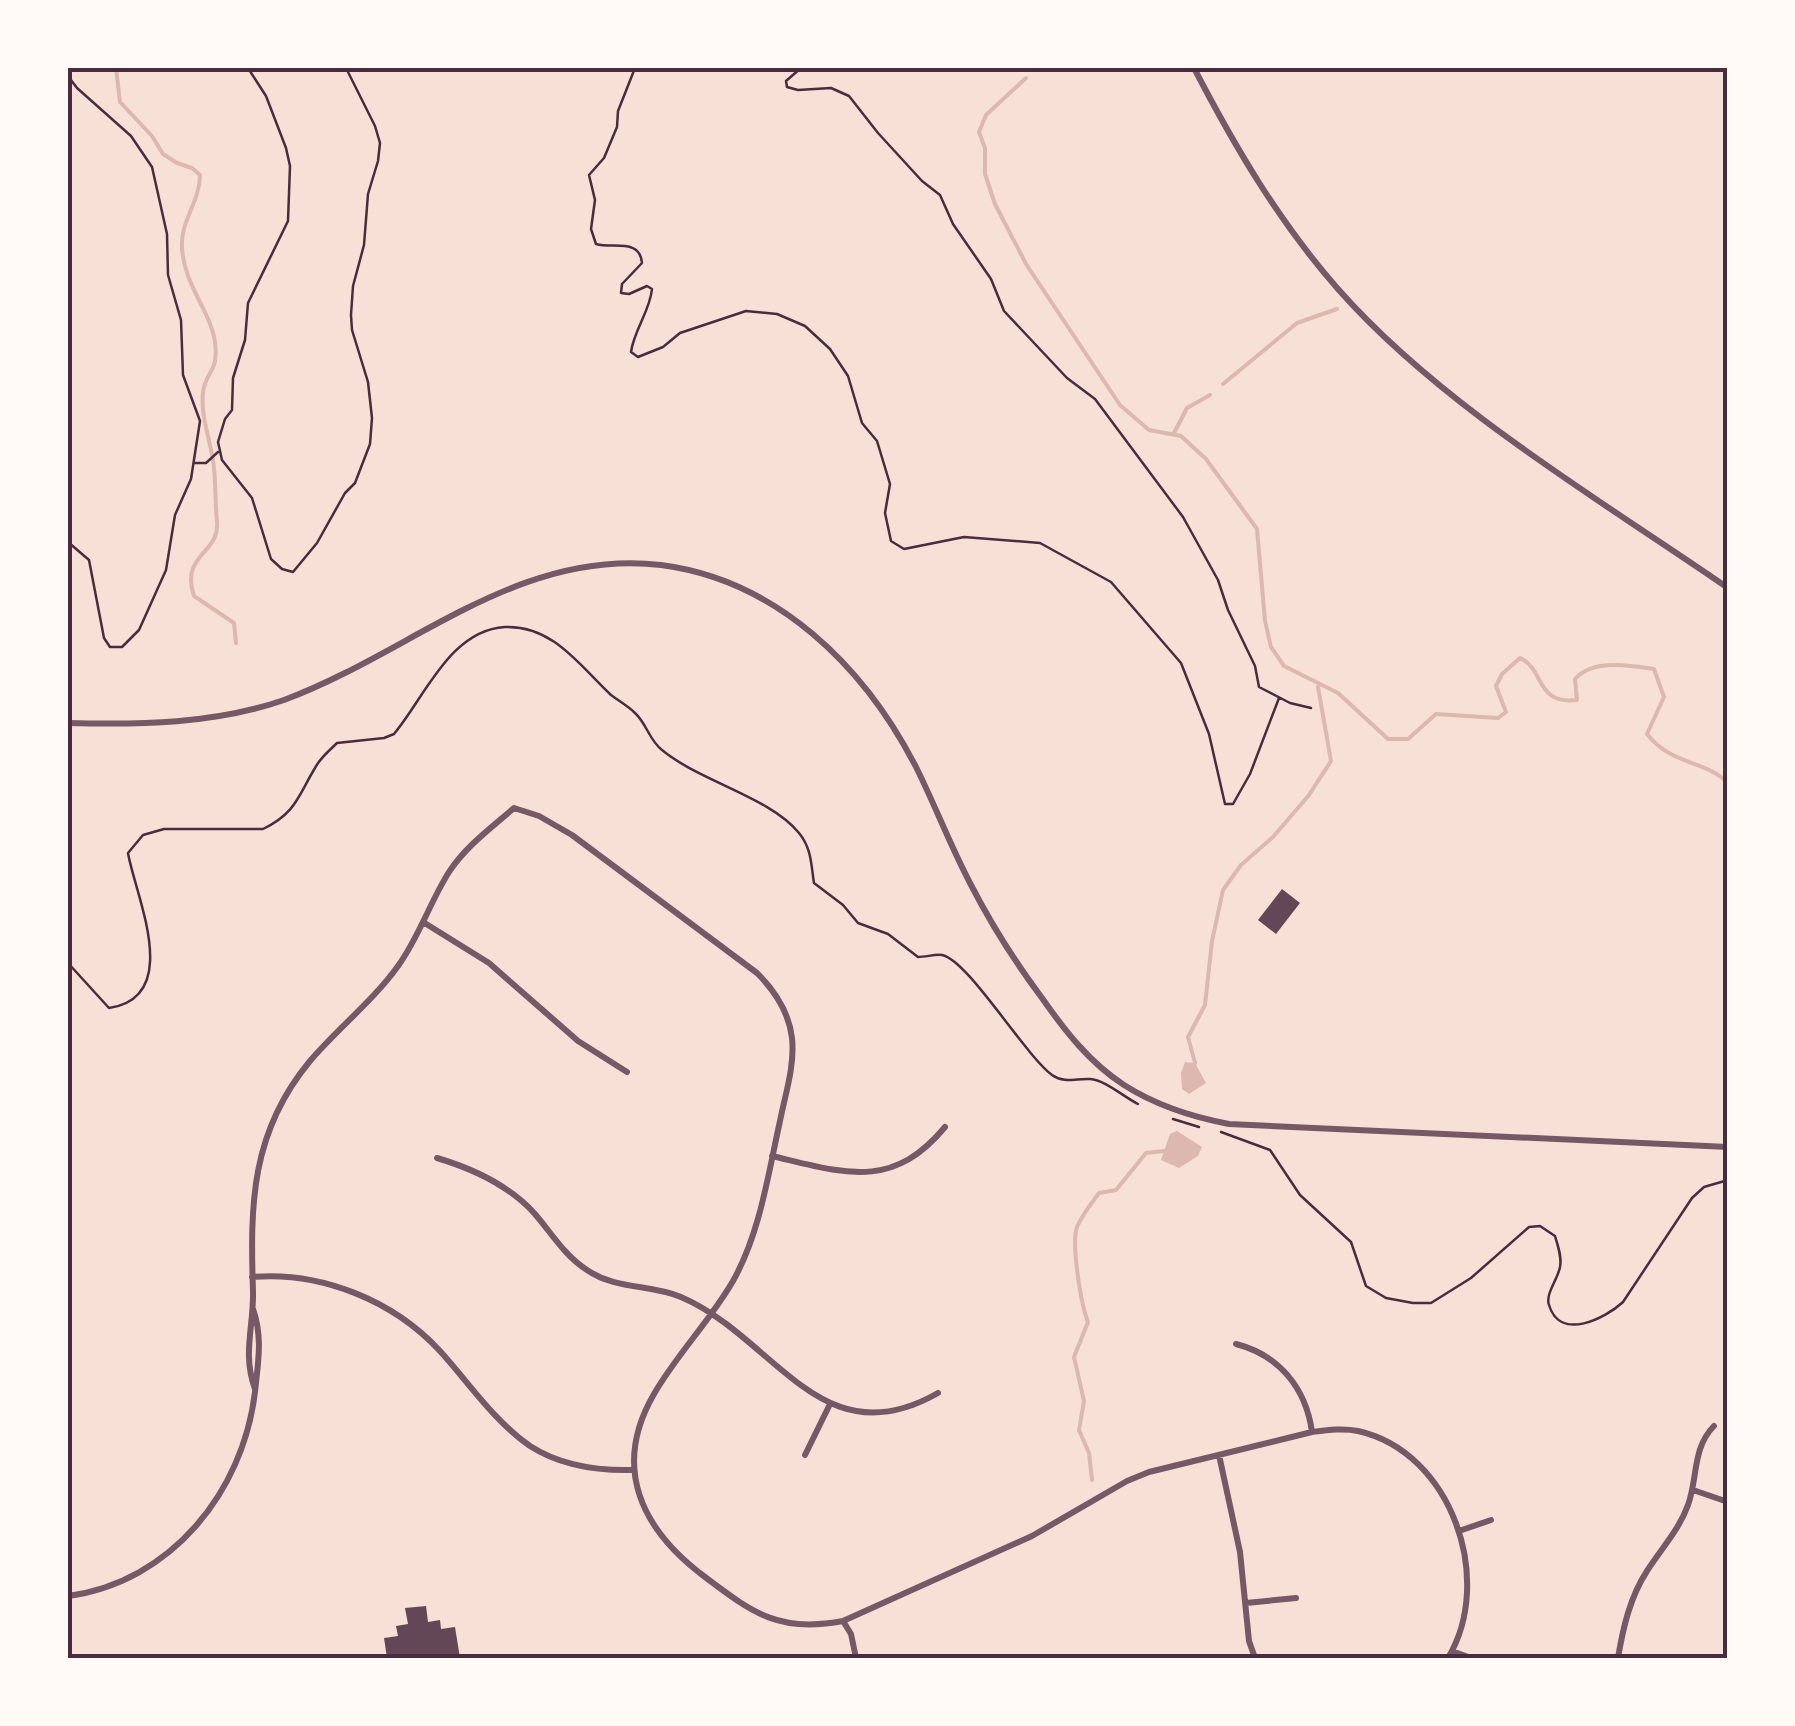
<svg xmlns="http://www.w3.org/2000/svg" width="1795" height="1726" font-family="Inter,sans-serif">
  <style>
    .water { fill: #dcb8b0 }
    .lines { fill: none; stroke-linecap: round; stroke-linejoin: round }
    .stream { stroke: #dcb8b0; stroke-width: 4 }
    .building { fill: #644757 }
    .path { stroke: #4a2c40; stroke-width: 2.5 }
    .minor { stroke: #755966; stroke-width: 6 }
    .neatline { fill: none; stroke: #4a2c40; stroke-width: 4 }
  </style>
  <rect width="100%" height="100%" fill="#f7e1d7"/>
  <path class="water" d="M1185 1062 1195 1063 1206 1083 1189 1094 1182 1089 1181 1073Z
    M1177 1131 1202 1147 1198 1156 1179 1168 1161 1160 1170 1134Z"/>
  <g class="lines">
    <path class="stream" d="M116 68 120 102 152 136 163 154 177 163 192 168 200 175C200 202 180 221 182 248 184 285 210 310 215 342 219 373 206 370 203 392 200 417 212 444 214 468 216 486 215 504 217 522 220 554 180 554 194 596L234 623 236 643
      M1026 78 986 115 979 132 985 148V174L995 204 1026 264 1120 405 1149 430 1181 436 1206 459 1257 529 1265 621 1271 647 1284 666 1338 693 1388 739H1408L1436 714 1498 718 1506 712 1496 686 1502 674 1520 658C1545 669 1535 705 1577 700L1575 679C1593 659 1628 665 1654 669L1664 697 1647 734C1672 766 1704 759 1728 783
      M1223 384 1297 323 1337 309
      M1174 433 1187 408 1210 395
      M1195 1063 1188 1037 1205 1005 1212 941 1223 890 1241 865 1273 837 1309 795 1331 761 1318 687
      M1092 1480 1089 1453 1079 1430 1084 1401 1074 1357 1088 1322C1081 1305 1071 1243 1077 1227 1082 1215 1091 1204 1099 1193L1116 1190 1146 1153 1164 1151"/>
  </g>
  <path class="building" d="M1282 889 1300 903 1276 934 1258 920Z
    M426 1606 428 1622 440 1620 441 1629 455 1627 460 1658H387L384 1638 398 1636 396 1626 408 1624 405 1608Z"/>
  <g class="lines">
    <path class="path" d="M248 68 266 96 286 148 290 166 288 221 248 303 245 340 233 378 232 410 225 419 218 442 222 460 252 498 271 559 282 569 293 572 317 543 345 493 355 483 370 444 372 418 368 382 352 330 351 315 353 286 364 245 368 194 378 161 380 143 375 126 346 68
      M635 68 618 111 617 127 604 158 589 175 595 200 591 229 596 244C613 249 640 238 642 263L622 284 621 293 629 294 647 286 652 289C650 311 634 330 631 352L638 357 663 347 680 333 746 311 777 314 805 326 830 349 848 376 862 423 877 441 890 484 885 513 891 541 904 549 964 537 1040 543 1111 582 1181 663 1209 734 1225 804H1233L1250 774 1279 698
      M801 68 786 81 787 87 798 90 831 88 849 96 878 133 922 181 940 195 953 224 991 279 1004 311 1067 378 1095 399 1183 517 1218 580 1228 610 1255 666 1259 687 1290 703 1311 708
      M68 76 77 88 131 136 152 167 167 234 168 275 181 320 183 375 200 421 191 479 175 515 166 570 139 630 122 647H110L104 638 89 560 68 542
      M195 463H206L218 452
      M68 963 109 1008C184 997 135 895 128 853L143 835 164 829H263C296 813 298 796 315 768 320 758 329 751 337 743L384 738 394 734C425 697 450 630 505 627 553 625 580 666 611 695 619 701 628 706 635 713 647 724 649 740 662 750 699 781 770 797 799 833 812 849 811 865 814 883L843 905 858 923 888 934 918 957C926 957 935 954 942 955 968 960 1024 1054 1052 1075 1065 1084 1076 1078 1090 1079 1105 1080 1124 1097 1138 1104
      M1173 1119 1199 1127
      M1221 1132 1270 1150 1300 1195 1351 1242 1366 1286 1386 1298 1413 1303H1431L1471 1278 1529 1227 1540 1226 1555 1236C1558 1246 1562 1257 1560 1267 1558 1279 1545 1294 1549 1305 1560 1342 1606 1318 1623 1302L1692 1198 1704 1187 1728 1180"/>
    <path class="minor" d="M1194 68C1235 147 1279 222 1338 289 1441 406 1599 499 1728 588
      M68 723C139 725 215 724 284 700 411 653 517 548 661 565 777 580 864 666 916 767 935 805 950 845 970 883 991 924 1015 962 1042 998 1065 1031 1090 1063 1124 1085 1157 1106 1192 1117 1229 1124L1728 1147
      M423 922 489 963 578 1041 627 1072
      M772 1156C844 1173 892 1191 945 1127
      M437 1158C474 1169 509 1185 535 1214 552 1234 565 1256 587 1270 616 1290 650 1284 681 1297 776 1338 821 1460 938 1393
      M252 1277C320 1271 393 1300 440 1351 469 1383 494 1421 530 1446 561 1466 598 1471 634 1470
      M1236 1344C1279 1355 1306 1388 1312 1432
      M255 1389C242 1354 254 1326 253 1291 250 1204 251 1132 310 1061 338 1028 373 1001 398 966 419 937 430 902 449 872 466 846 491 828 514 808L539 816 572 835 757 973C775 991 789 1012 792 1038 795 1066 785 1095 780 1121 768 1175 760 1233 733 1281 710 1321 677 1354 654 1394 611 1468 642 1530 705 1577 754 1614 780 1633 843 1621L1032 1536 1127 1481 1149 1472 1312 1432C1328 1430 1343 1428 1358 1431 1452 1452 1495 1580 1448 1658
      M805 1455 830 1404
      M1219 1455 1240 1552 1249 1641 1255 1658
      M1693 1490 1728 1502
      M1459 1531 1491 1520
      M68 1596C171 1582 243 1492 255 1392 258 1362 263 1338 253 1309
      M1246 1603 1296 1598
      M843 1621 851 1634 856 1658
      M1452 1651 1471 1658
      M1618 1658C1623 1628 1630 1597 1647 1571 1661 1549 1679 1530 1688 1505 1698 1478 1692 1448 1714 1426"/>
  </g>
  <rect width="1795" height="1726" fill="none" stroke="#fffaf5" stroke-width="140"/>
  <rect x="70" y="70" width="1655" height="1586" class="neatline"/>
</svg>
